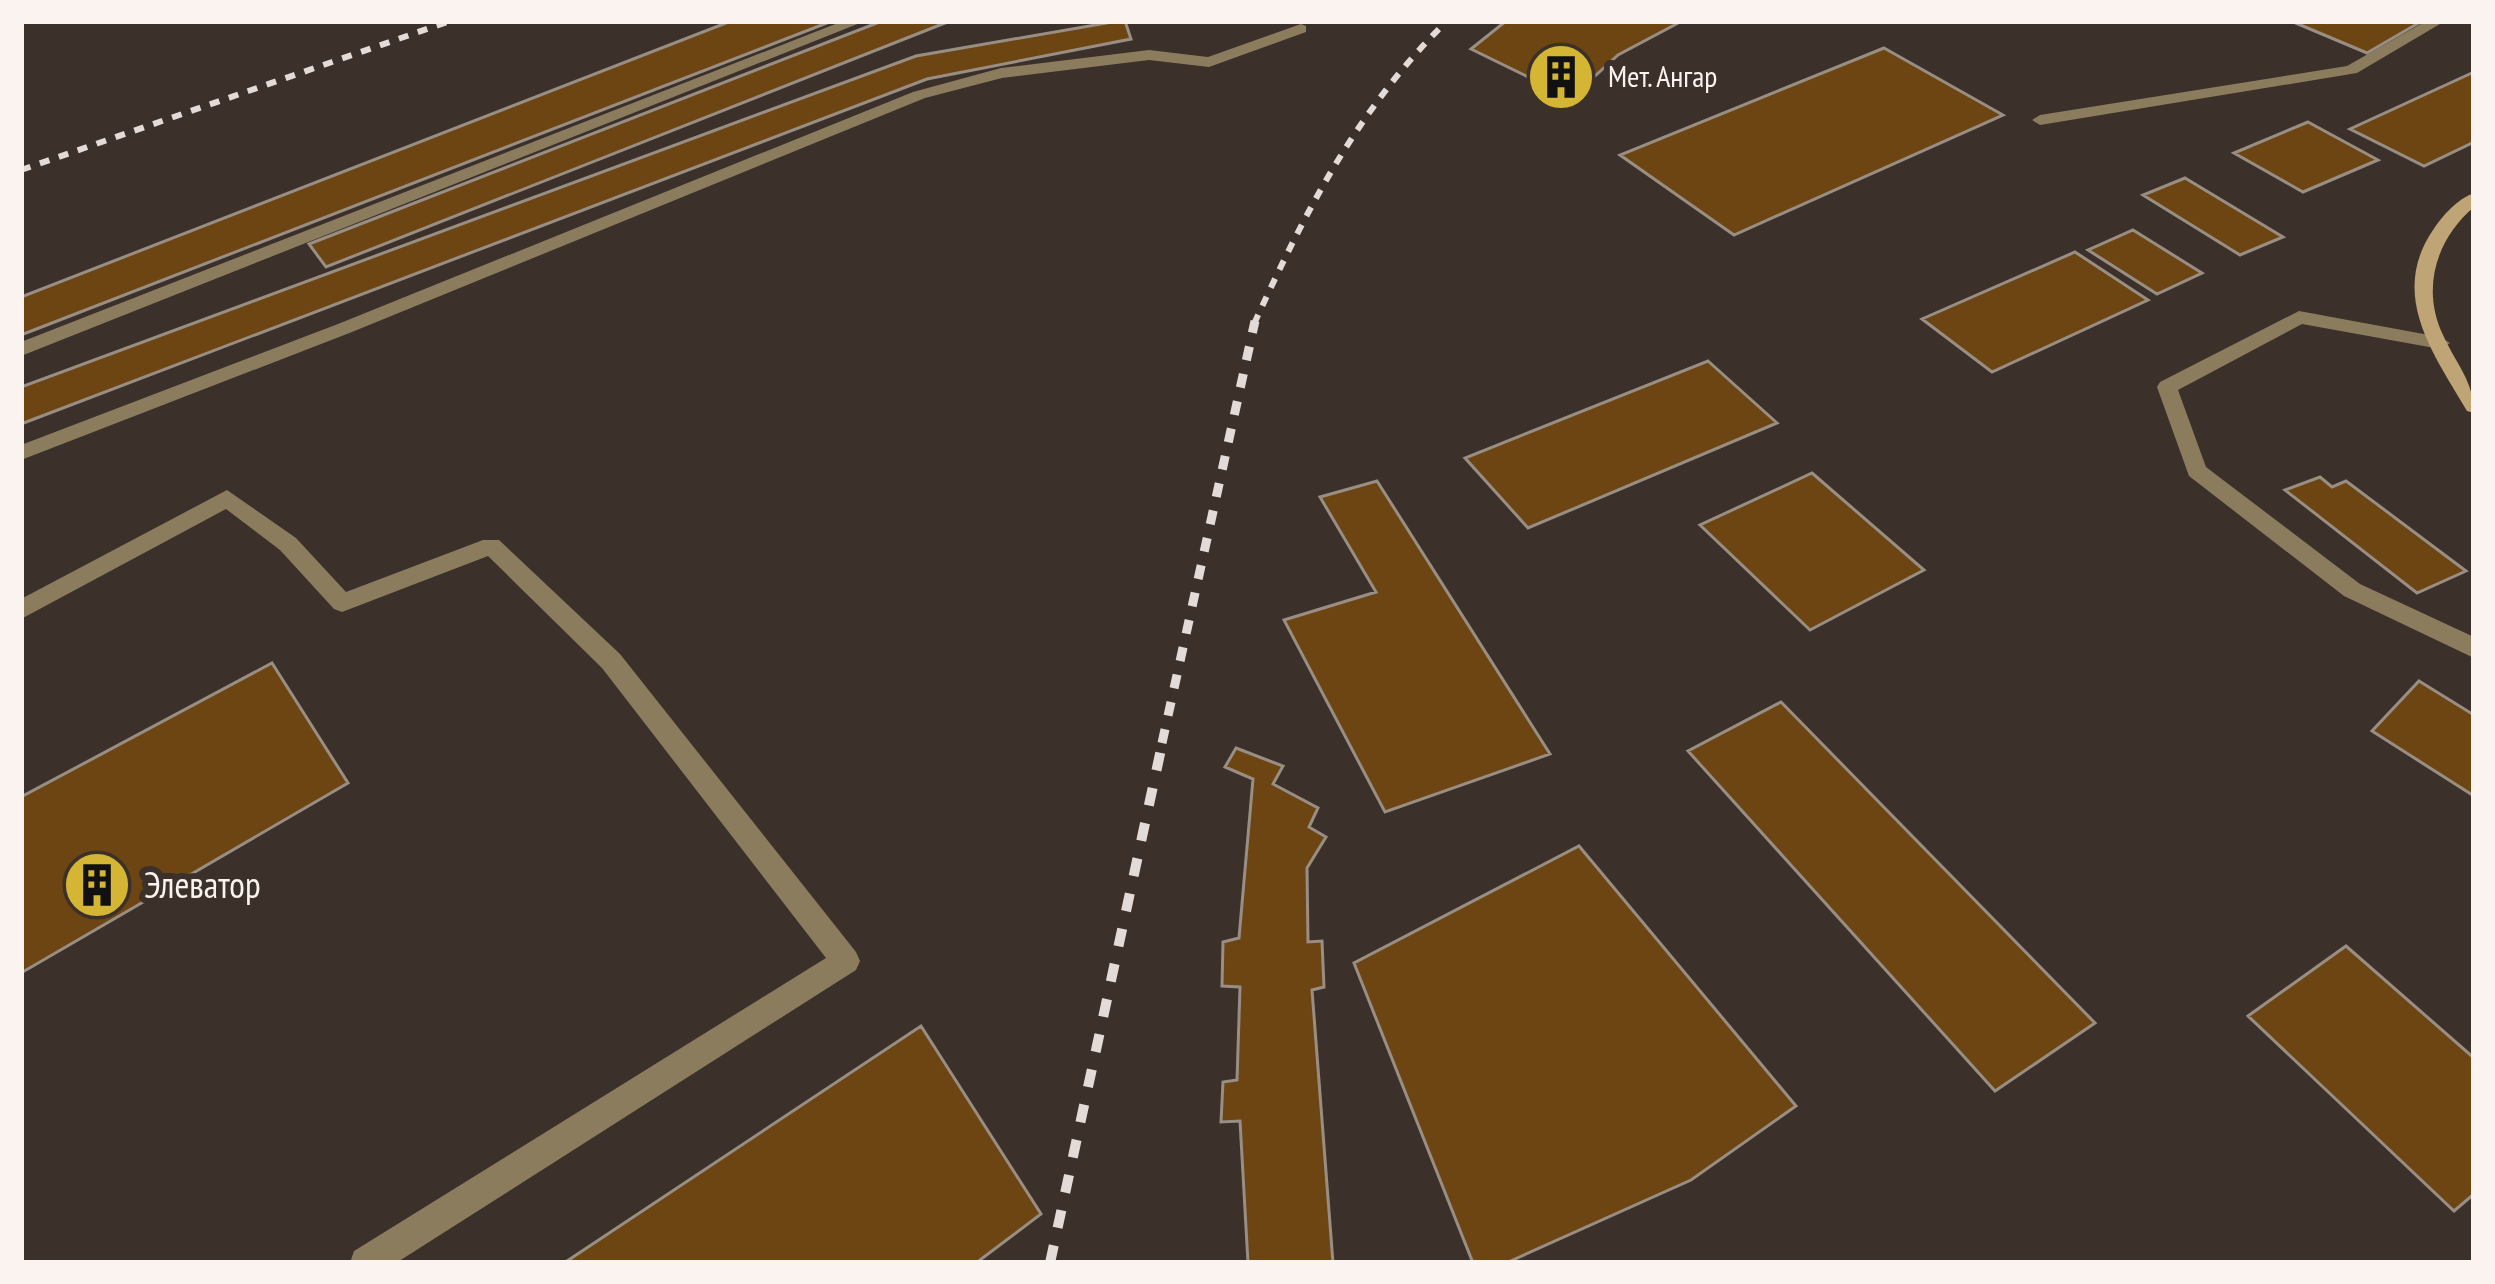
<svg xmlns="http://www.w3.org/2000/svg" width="2495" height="1284" font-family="'PT Sans Narrow',sans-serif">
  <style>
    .building { fill: #6c4512; stroke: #988e83; stroke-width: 3 }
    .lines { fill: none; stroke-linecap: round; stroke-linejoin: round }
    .lane { fill: #8c7c5e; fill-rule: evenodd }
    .secondary { fill: #bfa475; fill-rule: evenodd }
    .rail-far2 { stroke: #e3dbd7; stroke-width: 6; stroke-dasharray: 10 10; stroke-linecap: butt }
    .rail-far1 { stroke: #e3dbd7; stroke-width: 9; stroke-dasharray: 14 14; stroke-linecap: butt }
    .rail { stroke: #e3dbd7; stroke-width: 10; stroke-dasharray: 18 18; stroke-linecap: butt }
    .labels { text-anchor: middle; stroke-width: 12; stroke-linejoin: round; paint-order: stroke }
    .far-poi-label { font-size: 30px; fill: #faf3ef; stroke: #3b302a; text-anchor: start }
    .poi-label { font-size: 36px; fill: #faf3ef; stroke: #3b302a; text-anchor: start }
  </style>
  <rect width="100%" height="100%" fill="#3b302a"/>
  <path class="building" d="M731 21H832L21 335V297Z
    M882 21H950L326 267 309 244Z
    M1118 21H1125L1131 39 927 79 21 424V387L916 56Z
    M1506 21H1682L1618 55 1571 98 1471 49Z
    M2291 21H2422L2367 53Z
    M1884 48 2003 115 1734 235 1620 155Z
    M2474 72V142L2424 166 2350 129Z
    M2308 122 2378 160 2303 192 2234 153Z
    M2185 178 2283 237 2240 255 2143 195Z
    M2133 230 2202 273 2157 294 2088 250Z
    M2075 252 2148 300 1992 372 1922 319Z
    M1708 361 1777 423 1528 528 1465 458Z
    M1812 473 1924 570 1810 630 1700 525Z
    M2320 477 2332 487 2346 481 2466 571 2417 593 2285 490Z
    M1377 481 1550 754 1385 812 1284 620 1376 592 1320 497Z
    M272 663 348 783 21 973V797Z
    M2419 681 2474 715V796L2372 731Z
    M1781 702 2095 1023 1995 1091 1688 751Z
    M1236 748 1283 766 1273 784 1318 808 1309 827 1326 837 1307 868 1308 942 1322 941 1324 987 1312 990 1333 1263H1248L1240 1121 1221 1122 1223 1082 1237 1080 1240 987 1222 986 1223 942 1239 938 1253 779 1225 767Z
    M1579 846 1796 1106 1691 1180 1506 1263H1473L1354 963Z
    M2346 946 2474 1058V1194L2454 1211 2248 1016Z
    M921 1026 1041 1214 976 1263H564Z"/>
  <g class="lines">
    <path class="lane" d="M843 21H865L21 356V342Z
      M2426 21H2445L2357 73 2040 125 2032 120 2040 115 2347 66Z
      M1301 24 1306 26V32L1209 67 1149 60 1002 78 925 98 352 332 21 460V445L338 324 913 92 1001 68 1149 50 1208 57Z
      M2299 311 2440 337 2450 343 2440 349 2302 324 2178 390 2206 467 2360 584 2474 637V658L2344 596 2189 476 2157 387 2160 382Z
      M227 490 296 538 346 592 483 540H499L620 654 856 952 860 961 856 970 396 1263H350L354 1251 826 958 602 668 488 556 342 612 334 609 280 550 226 509 21 619V599Z"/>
    <path class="secondary" d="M2474 193V207C2436 239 2421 289 2443 335 2456 364 2474 381 2474 413L2467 411C2433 353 2389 295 2433 230 2443 215 2457 199 2474 193Z"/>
    <path class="rail-far2" d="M21 170 450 21
      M1254 324C1305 212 1358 108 1447 21"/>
    <path class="rail-far1" d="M1162 743 1255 321"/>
    <path class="rail" d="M1050 1263 1163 740"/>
  </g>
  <defs>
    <g id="building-disc" transform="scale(3.45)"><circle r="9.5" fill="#d5b534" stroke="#3b302a"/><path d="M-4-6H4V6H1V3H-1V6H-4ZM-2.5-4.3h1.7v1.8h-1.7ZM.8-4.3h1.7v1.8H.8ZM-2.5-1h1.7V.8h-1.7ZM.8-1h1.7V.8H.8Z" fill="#111"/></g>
  </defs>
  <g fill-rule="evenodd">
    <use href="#building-disc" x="1561" y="77"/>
    <use href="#building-disc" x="97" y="885"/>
  </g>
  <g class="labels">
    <g class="far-poi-label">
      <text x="1608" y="87">Мет. Ангар</text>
    </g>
    <g class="poi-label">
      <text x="144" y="898">Элеватор</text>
    </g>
  </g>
  <rect width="2495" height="1284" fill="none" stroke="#faf3ef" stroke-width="48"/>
</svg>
